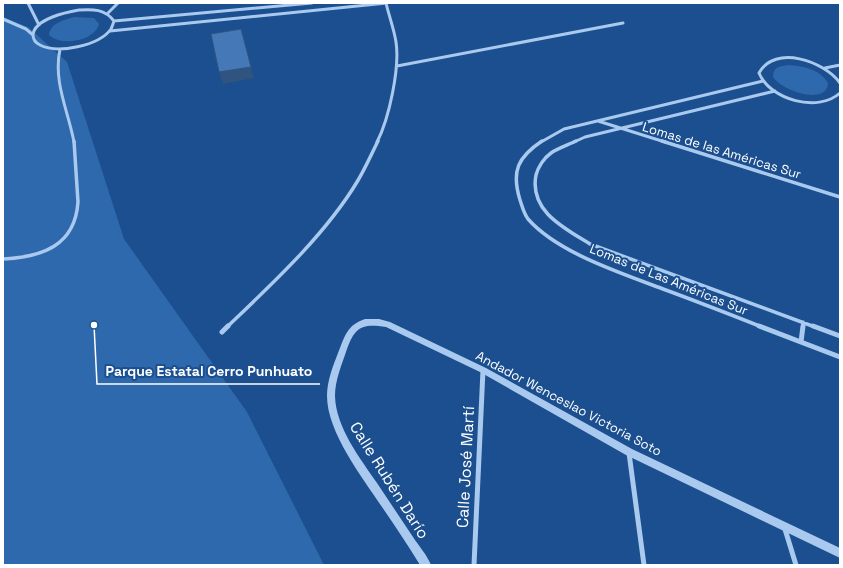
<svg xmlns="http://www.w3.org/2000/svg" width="843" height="568" font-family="'Space Grotesk',sans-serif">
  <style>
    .green { fill: #2e69ad }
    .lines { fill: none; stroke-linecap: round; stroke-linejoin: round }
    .minor-far2 { stroke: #a9c9ee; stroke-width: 3 }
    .minor-far1 { stroke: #a9c9ee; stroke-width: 3.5 }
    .minor { stroke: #a9c9ee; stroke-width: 5 }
    .tertiary { fill: #a9c9ee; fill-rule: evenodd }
    .shaded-wall { fill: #305480 }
    .building { fill: #4478b7; stroke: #305480 }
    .labels { text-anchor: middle; stroke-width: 4; stroke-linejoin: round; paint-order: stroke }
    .street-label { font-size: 13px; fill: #fff; stroke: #1b4f8f }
    .near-street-label { font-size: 16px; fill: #fff; stroke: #1b4f8f }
    .leader { fill: none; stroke: #fff; stroke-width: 1.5 }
    .callout-dot { fill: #fff; stroke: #1b4f8f; stroke-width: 1.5 }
    .callout-label { font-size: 14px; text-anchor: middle; font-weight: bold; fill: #fff; stroke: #1b4f8f; stroke-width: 4; stroke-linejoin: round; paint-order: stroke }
  </style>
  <rect width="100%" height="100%" fill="#1b4f8f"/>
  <path class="green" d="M3 17 28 27 67 62 124 239 247 412 324 565H3Z
    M74 17 94 18 99 24C95 41 61 47 49 35 50 23 64 20 74 17Z
    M788 65C803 66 820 69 828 83 827 106 782 91 773 77 773 67 780 66 788 65Z"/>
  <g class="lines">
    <path class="minor-far2" d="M28 3 39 25
      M79 10C93 9 105 9 114 21 113 24 112 27 111 29 99 46 57 54 40 45 36 43 33 39 33 35 34 19 67 12 79 10Z
      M107 14 118 3
      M3 19 26 29 33 35
      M114 21 312 3
      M110 31 387 3
      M60 49C53 82 68 110 74 142
      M397 66 623 23
      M825 68 840 65
      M840 83C824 61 775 44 759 73 770 100 818 113 840 93
      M598 121 665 142
      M377 142C389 119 400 68 396 42 394 29 389 16 386 3
      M541 142 564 129 763 81
      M574 142 585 137 775 91"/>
    <path class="minor-far1" d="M542 141C518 157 511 171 520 200 522 206 524 214 528 219 558 253 621 273 663 289 696 301 729 314 762 327
      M576 141C568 145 558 148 551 153 544 158 538 167 536 175 529 211 564 228 590 244L815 327
      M662 141 840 197
      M3 259C42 257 75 246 78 202L74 141
      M227 327C272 284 325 235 357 182 365 169 371 155 378 141
      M803 327V322"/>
    <path class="minor" d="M759 326 840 357
      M813 326 840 336
      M222 332 228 326
      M801 342 803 326
      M629 453 644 565
      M784 526 796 565
      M474 565 483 370"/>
    <path class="tertiary" d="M365 319H379L390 322 486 368 632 449 840 548V558L626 455 480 372 386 327C362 323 355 327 347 349 342 364 335 380 335 396 336 428 360 458 377 483 389 501 401 519 413 537 419 546 427 555 431 565H420C408 545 395 526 382 507 362 477 327 432 327 396 327 381 333 366 338 353 345 336 347 325 365 319Z"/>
  </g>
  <path class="shaded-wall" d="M251 67 254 78 223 84 219 72Z"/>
  <path class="building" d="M241 29 251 67 219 72 211 34Z"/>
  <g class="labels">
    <g class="street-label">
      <text transform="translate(722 150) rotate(17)" y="5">Lomas de las Américas Sur</text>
      <text transform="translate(669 279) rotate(22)" y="5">Lomas de Las Américas Sur</text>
      <text transform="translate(569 403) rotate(28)" y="5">Andador Wenceslao Victoria Soto</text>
    </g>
    <g class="near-street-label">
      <text transform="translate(465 467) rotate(-87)" y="6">Calle José Martí</text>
      <text transform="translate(390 480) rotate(58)" y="6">Calle Rubén Darío</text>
    </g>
  </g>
  <path class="leader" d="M94 325L97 384H320"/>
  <circle class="callout-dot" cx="94" cy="325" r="4"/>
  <g class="callout-label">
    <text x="209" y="376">Parque Estatal Cerro Punhuato</text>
  </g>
  <rect width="843" height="568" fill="none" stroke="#ffffff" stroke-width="8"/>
</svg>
